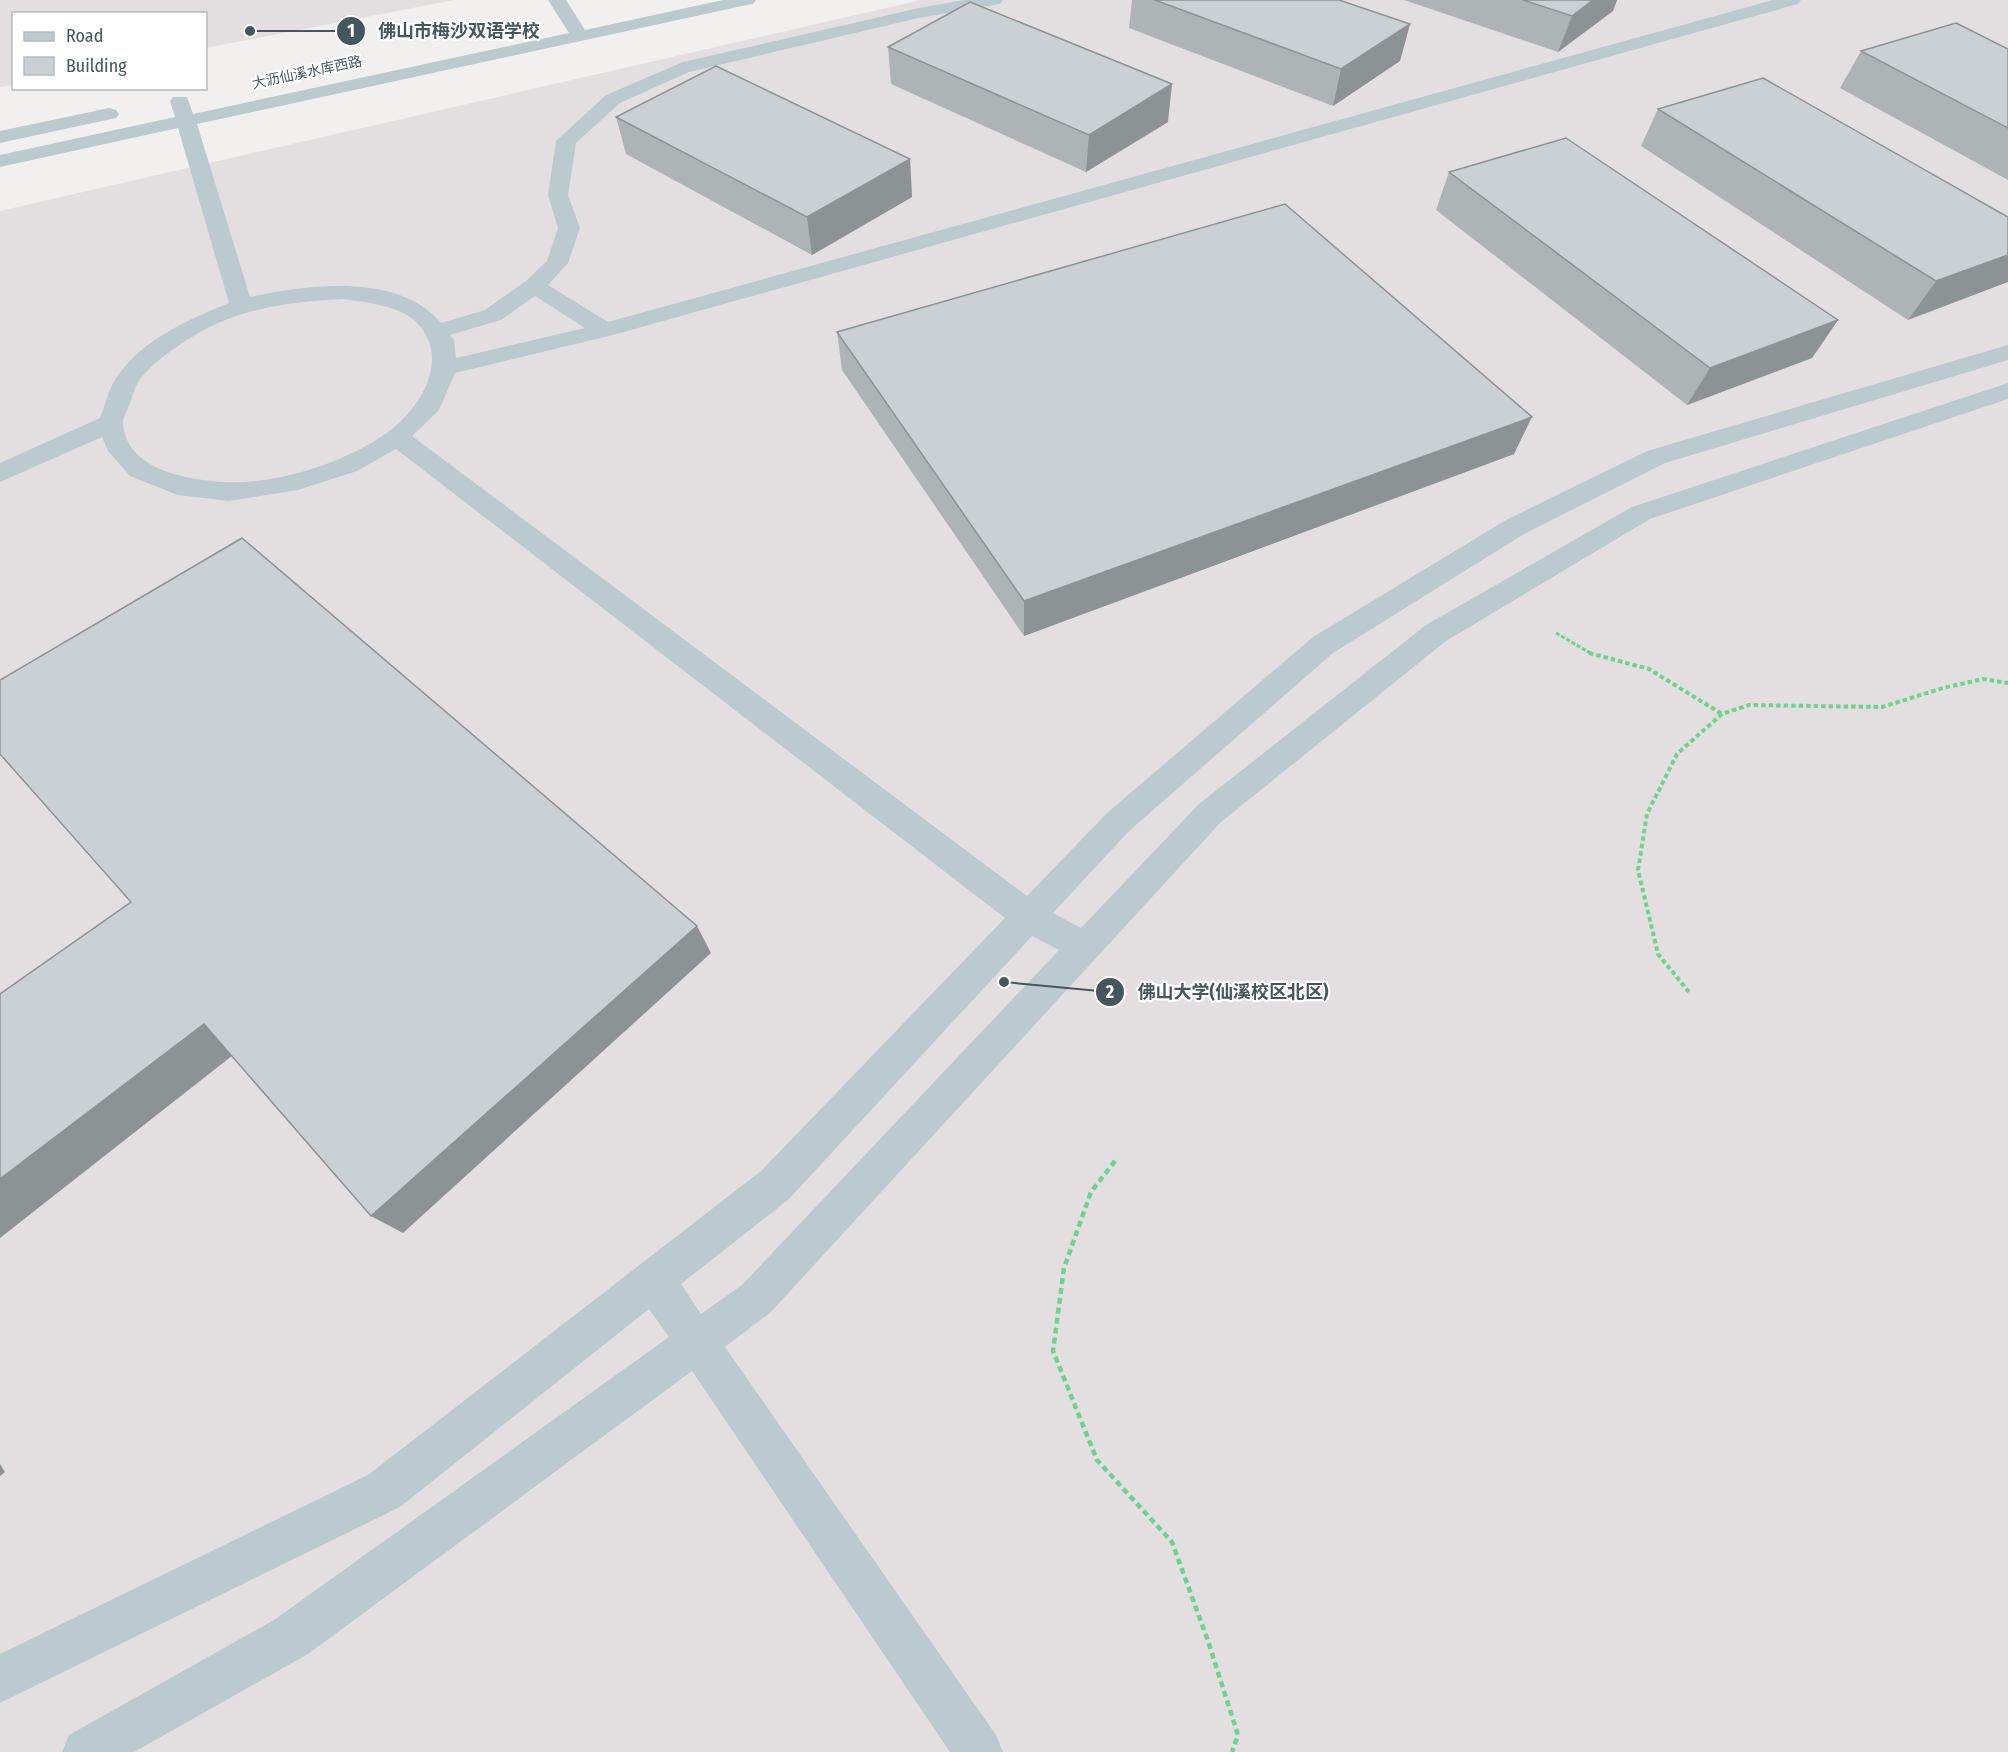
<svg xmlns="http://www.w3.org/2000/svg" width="2008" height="1752" font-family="'Fira Sans Condensed','Noto Sans SC',sans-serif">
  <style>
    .education { fill: #e3dfe1 }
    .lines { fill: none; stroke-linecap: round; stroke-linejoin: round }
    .path-far2 { stroke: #6ed48d; stroke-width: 3; stroke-dasharray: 4 2; stroke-linecap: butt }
    .path-far1 { stroke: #6ed48d; stroke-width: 4; stroke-dasharray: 4.5 3; stroke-linecap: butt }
    .path { stroke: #6ed48d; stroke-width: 4.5; stroke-dasharray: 6 4; stroke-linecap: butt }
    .minor { fill: #bbcacf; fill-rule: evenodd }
    .wall { fill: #aeb3b6 }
    .shaded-wall { fill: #8d9294 }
    .building { fill: #cad0d4; stroke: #8d9294; stroke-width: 1.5 }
    .labels { text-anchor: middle; stroke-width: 4.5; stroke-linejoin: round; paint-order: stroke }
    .far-street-label { font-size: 14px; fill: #45575e; stroke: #fff }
    .leader { fill: none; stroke: #45575e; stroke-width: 2 }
    .callout-dot { fill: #45575e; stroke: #fff; stroke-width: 2 }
    .mark-label { font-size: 18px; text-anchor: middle; font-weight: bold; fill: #fff }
    .callout-label { font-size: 18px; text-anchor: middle; font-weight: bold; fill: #45575e; stroke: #fff; stroke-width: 4.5; stroke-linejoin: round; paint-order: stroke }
  </style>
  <rect width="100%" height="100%" fill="#f2efef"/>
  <path class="education" d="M0 0H454L206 48V14H14L13 85 0 87Z
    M921 0H2008V1752H0V211Z"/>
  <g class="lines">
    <path class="path-far2" d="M1556 633 1592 654"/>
    <path class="path-far1" d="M1589 653 1649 669 1722 714
      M1689 992 1658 954 1638 870 1647 814 1677 754 1722 714 1749 705 1882 707 1943 688 1983 679 2008 683"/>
    <path class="path" d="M1115 1161 1091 1192 1064 1268 1053 1351 1097 1460 1172 1542 1208 1641 1238 1735 1232 1752"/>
    <path class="minor" d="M548 0H566L585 30 723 0H756L753 4 747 5 197 124 250 297C306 285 399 272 441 323L485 310 526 281 547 261 558 228 548 195 556 141 606 95 683 62 919 8 964 0H1003L1000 4 994 5 919 18 689 72 620 103 576 143 568 195 580 228 568 263 548 285 608 322 1773 0H1801L1798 4 613 335 455 373 439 410 412 436 1027 896 1107 813 1313 637 1506 520 1647 451 2008 345V360L1665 463 1524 534 1333 653 1129 831 1053 913 1081 928 1199 804 1426 625 1632 507 2008 383V399L1650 519 1446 641 1221 822 770 1313 725 1347 996 1735 1003 1752H950L692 1371 308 1654 134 1752H62L69 1735 274 1620 669 1337 649 1309 400 1507 0 1703V1654L368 1475 761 1171 1005 918 396 449 357 471 298 490 229 501 178 495 130 476 108 451 102 437 0 482V463L100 418C105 406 108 391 115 380 140 340 188 320 229 303L178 128 0 167V155L175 117 170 101 173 97H187L193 114 569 33ZM535 296 585 328 456 358 454 340 450 335 501 320ZM342 299C364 302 398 305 415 321 452 356 422 407 388 432 342 465 268 488 211 481 178 477 128 467 123 425 122 420 126 413 128 408 131 401 133 393 136 386 147 365 181 343 202 331 246 307 293 302 342 299ZM1032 936 1059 950 742 1285 701 1314 681 1284 789 1199Z
      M109 108 116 110 119 114 116 118 0 143V131Z"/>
  </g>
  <path class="wall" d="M1132 0H1339L1410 24 1400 61 1333 106 1129 28Z
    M1404 0H1617L1613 11 1558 52Z
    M888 47 1168 122 1086 172 891 84Z
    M2008 49V180L1840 88 1861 51Z
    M1658 109 2008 217 1908 320 1641 146Z
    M616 117 910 159 912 197 812 255 626 154Z
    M1449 172 1838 320 1812 358 1687 405 1436 210Z
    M837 332 1514 454 1024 636 842 370Z"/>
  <path class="shaded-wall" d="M1593 0H1617L1613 11 1558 52 1572 16Z
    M1410 24 1400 61 1333 106 1341 69Z
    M1172 84 1168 122 1086 172 1089 135Z
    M910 159 912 197 812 255 807 217Z
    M2008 255V282L1908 320 1936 281Z
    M1838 320 1812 358 1687 405 1710 368Z
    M1532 417 1514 454 1024 636V601Z
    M697 926 711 953 403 1233 371 1216Z
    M204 1024 242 1048 0 1238V1179Z
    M0 1464 5 1472 0 1476Z"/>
  <path class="building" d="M1155 0H1339L1410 24 1341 69Z
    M1523 0H1593L1572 16Z
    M970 2 1172 84 1089 135 888 47Z
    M1956 23 2008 49V128L1861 51Z
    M716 66 910 159 807 217 616 117Z
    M1763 78 2008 217V255L1936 281 1658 109Z
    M1566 138 1838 320 1710 368 1449 172Z
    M1285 204 1532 417 1024 601 837 332Z
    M242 538 697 926 371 1216 204 1024 0 1179V994L131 902 0 754V680Z"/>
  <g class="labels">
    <g class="far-street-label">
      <text transform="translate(307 72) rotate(-12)" y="5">大沥仙溪水库西路</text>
    </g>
  </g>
  <path class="leader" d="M250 31L351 31M1004 982L1110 992"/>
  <g class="callout-dot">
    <circle cx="250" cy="31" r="6"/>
    <circle cx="1004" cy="982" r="6"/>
    <circle cx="351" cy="31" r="15"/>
    <circle cx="1110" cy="992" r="15"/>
  </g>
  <g class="mark-label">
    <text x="351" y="37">1</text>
    <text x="1110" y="998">2</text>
  </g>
  <g class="callout-label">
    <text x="459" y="37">佛山市梅沙双语学校</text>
    <text x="1233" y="998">佛山大学(仙溪校区北区)</text>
  </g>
  <rect x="12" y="12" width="195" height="78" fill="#ffffff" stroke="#b5bcbf" stroke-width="1.5"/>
  <rect x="24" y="32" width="30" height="9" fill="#bbcacf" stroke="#b5bcbf" stroke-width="1.5"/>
  <text x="66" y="42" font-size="18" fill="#45575e">Road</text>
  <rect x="24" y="57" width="30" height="18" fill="#cad0d4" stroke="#b5bcbf" stroke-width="1.5"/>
  <text x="66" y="72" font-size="18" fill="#45575e">Building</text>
</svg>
